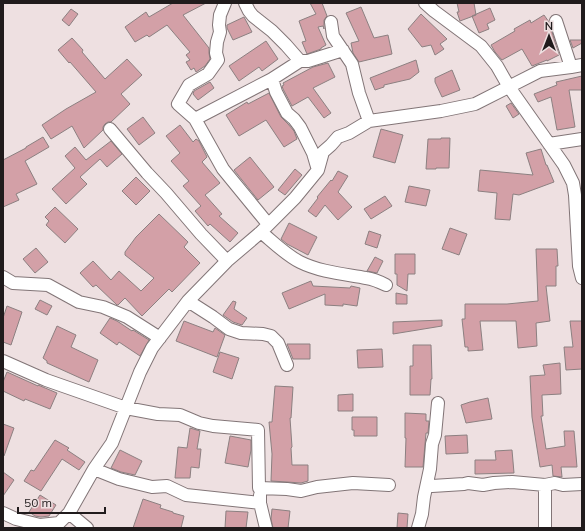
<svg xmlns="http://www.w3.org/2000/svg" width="585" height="531" font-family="Mulish,sans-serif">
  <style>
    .building { fill: #d3a0a7; stroke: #8c8081 }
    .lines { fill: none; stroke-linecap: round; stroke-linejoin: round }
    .minor-casing { stroke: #827577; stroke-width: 14 }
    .minor { stroke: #fff; stroke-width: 12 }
  </style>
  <rect width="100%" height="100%" fill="#eee0e1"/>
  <path class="building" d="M173 3H206L183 15 209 48V53L210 59 205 66 196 72 194 68 191 70 186 62 190 60 186 55 190 52 167 25 149 37 147 35 135 42 125 27 146 12 149 17Z
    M310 3H322L327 16 324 20V29L323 26 318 27 326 45 321 48V49L307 54 302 42 306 41 299 21 316 14Z
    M457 3H474L476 15 460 21 457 12H459Z
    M361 7 374 38 388 35 392 54 359 62 353 53 351 43 359 41 346 13Z
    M490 8 495 20 487 24 489 29 479 33 472 16Z
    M71 9 78 14 69 26 62 20Z
    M421 14 447 39 440 44 444 49 435 55 431 45 422 47 408 29Z
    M544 15 549 22 559 55 547 61V60L532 66 522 49 502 60 495 52 491 45 515 31 514 29 530 20 531 23Z
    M244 17 252 32 233 40 227 28V25Z
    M72 38 83 50 82 52 105 79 127 59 142 75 121 94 130 104 111 122H108L105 124 103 127V130L84 148 72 126 51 139 42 125 66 109 96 92 70 62 69 63 58 50Z
    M570 40H582V43L573 48Z
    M266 41 278 59 262 71 259 67 239 81 229 66Z
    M416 60 419 72 410 79 384 85V87L375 90 370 78Z
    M328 63 335 77 313 88 331 113 324 118 308 97 292 106 283 89 282 86 284 85 283 83 313 67Z
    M452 70 460 90 442 97 435 82V78Z
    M582 76V90H569L575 127 557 130 551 97 538 102 534 94 557 85 556 82Z
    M210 82 214 88 198 100 193 94 194 91Z
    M269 93 281 117 288 124 294 131 297 139 284 147 266 120 239 136 226 115 247 102 248 104Z
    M511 103 519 114 513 118 506 106Z
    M143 117 155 133 139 145 127 129Z
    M180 125 193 142 196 139 199 141 207 157 202 162 220 183 205 195 222 214 219 216 238 233 230 242 210 224 208 226 195 211 201 206 183 186 189 181 171 161 180 153 166 136Z
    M381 129 403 135 395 163 373 157Z
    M43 137 49 147 25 161 37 184 16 194 19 200 3 207V160L26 148V147Z
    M441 138H450L449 168H436V169H426L428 139H441Z
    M111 141 122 154 107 167 100 159 80 177 87 184 66 204 52 189 75 168 65 156 75 147 86 160Z
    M541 149 546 165H547L554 182 519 195 513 194 510 220 495 219 497 193 478 191 480 170 533 175 526 153Z
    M250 157 274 187 258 200 234 170Z
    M295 169 302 175 285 195 278 190Z
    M338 171 348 176 338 192 352 207 338 220 325 205 316 217 308 211 318 198 317 197 331 180 332 181Z
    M136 177 150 191 136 205 122 191Z
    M409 186 430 190 426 206 405 202Z
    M385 196 392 206 371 219 364 209Z
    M55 207 78 229 65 243 46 225 49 221 45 217Z
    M159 214 188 242 184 247 200 263 172 292 169 289 142 316 125 298 118 305H117L96 285 93 287 80 273 93 261 111 280 119 271 141 291 154 278 125 255V252L136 237Z
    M289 223 317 237 308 255 287 244 281 239Z
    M450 228 467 234 459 255 442 249Z
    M369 231 381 235 377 248 365 244Z
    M36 248 48 262 35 273 23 259Z
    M536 249H557L558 266H556V286H546L550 321 536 323 537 346 518 348 516 321H480L483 350 468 351V347H465L462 319H465V304H507L538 301Z
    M395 254H415V274H408L407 291 397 285V274H395Z
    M375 257 383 261 377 273 367 271Z
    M311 281 313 286 350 288 351 286 360 288 357 306 343 304V306L325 305V294L289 309 282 293Z
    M396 293 407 295V304H396Z
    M40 300 52 306 47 315 35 309Z
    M233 301 236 302 234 309 247 318 242 325 233 322 223 315Z
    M7 306 22 312 11 345 3 342V318Z
    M110 318 117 321 132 331 133 330 149 340 140 356 119 342 117 345 100 333Z
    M442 320V326L393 334V322Z
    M184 321 213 332 215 328 225 335 217 357 176 341Z
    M570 321H582V369L566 370 564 347H573Z
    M57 326 76 335 71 347 98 360 89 382 47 363V361L43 358Z
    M287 344H310V359H293Z
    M413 345H431L432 379H431L430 395H410V366H413Z
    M382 349 383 367 358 368 357 350Z
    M220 352 239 358 232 379 213 372Z
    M560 363 561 394 542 395V396L543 416H541L546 449 565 446 564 431H574L577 467H561L562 477 553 476 552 465 540 467 532 417 530 376 545 375 543 365Z
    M7 372 38 386V385L57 393 50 409 25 399 24 401 3 391V382Z
    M275 386 293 387 291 418H290L292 447 291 448 292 465H308V481L301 483 287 482 271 481 272 454 269 422H272Z
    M353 394V411H338V395Z
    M488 398 492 419 466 423 461 405 470 402Z
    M405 413 426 414V421H429L428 433H426L423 467H405L406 438H405Z
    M352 417H377V436H354V430H352Z
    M3 424 14 428 4 456 3 455Z
    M190 428 200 431 197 449H201L199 468 191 467 190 478H175L178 447 187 448Z
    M467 435 468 453 446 454 445 436Z
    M230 436 251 440V450L248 467 225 463Z
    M55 440 69 448 67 450 85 462 79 470 62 459 41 491 24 481 31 470 34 471Z
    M120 450 142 461 135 475 121 472 111 468Z
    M512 450 514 473 475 474V460H496L495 451Z
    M3 472 14 480 3 496Z
    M40 495 56 505 49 516 41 517 35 516 29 512Z
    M143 499 161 505 160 508 173 512V513L184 516 181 528H133Z
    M272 509 290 511 288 528H273L271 519Z
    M226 511 248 512 246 528H225Z
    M398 513 408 514 407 528H397Z"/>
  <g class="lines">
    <g class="minor-casing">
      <path id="minor" d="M225 3 220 15 219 25 220 32 217 42 216 53 218 60 208 74 189 85 178 104 195 119 223 169 268 224
        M425 3 434 11 481 46 497 66 509 87 564 165 573 183 575 195 579 266 582 278
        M556 21 571 67
        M331 22 333 36 352 64 359 93 369 121
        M300 61H308L343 50
        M272 79 276 92 287 113 294 119 300 127 313 153 318 170
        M195 119 272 79 300 61 286 45 272 31 253 16 249 11 245 3
        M110 129 147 173 166 193 201 234 227 261
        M549 144 582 139
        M261 232C273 242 286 255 300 262 320 272 344 274 366 278 373 279 380 282 386 285
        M3 277 13 283 48 285 79 302 103 307 127 317 160 338
        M188 301 213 317 229 329 241 333 263 334 271 336 278 343 287 365
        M3 361 46 380 126 408 158 414 180 415 199 423 213 426 258 430 259 488 287 489 301 491 317 487 353 483 389 485
        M94 469 119 479 152 487 167 486 186 495 260 503
        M427 485 432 486 464 484 468 483 483 485 494 483 512 482 545 485 555 483 563 485 582 484
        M545 485V528
        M260 495V503L266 528
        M3 513 16 519 40 525 59 523 69 513 94 469 112 443 140 372 152 348 188 301 227 261 261 232 295 198 318 170 323 152 331 145 338 137 349 133 369 121 441 111 475 104 540 71 571 67 582 65
        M69 513 87 528
        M418 528 422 514 424 497 430 469 432 444 435 435 438 403"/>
    </g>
    <use href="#minor" class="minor"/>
  </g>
  <rect width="585" height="531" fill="none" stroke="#201b1c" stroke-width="8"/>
  <g transform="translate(549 36)" stroke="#eee0e1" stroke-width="3" paint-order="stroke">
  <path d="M0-3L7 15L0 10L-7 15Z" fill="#201b1c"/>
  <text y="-6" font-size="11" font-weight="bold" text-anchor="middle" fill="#201b1c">N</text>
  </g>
  <path d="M18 507v6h87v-6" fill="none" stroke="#201b1c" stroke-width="2"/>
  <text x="24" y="507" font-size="12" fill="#201b1c" stroke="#eee0e1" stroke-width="3" paint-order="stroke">50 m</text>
</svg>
